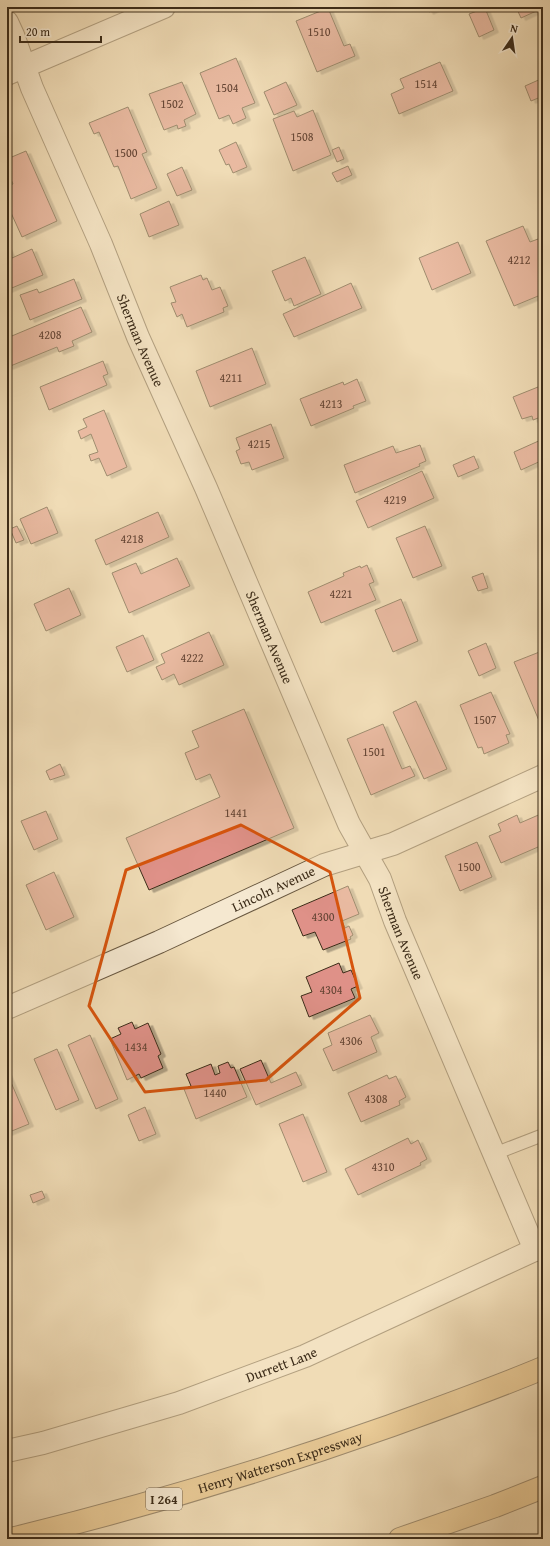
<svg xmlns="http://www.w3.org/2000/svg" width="550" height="1546" font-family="'Gentium Book Plus',serif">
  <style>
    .building { fill: #df9188; stroke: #3c2c19; filter: url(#shadow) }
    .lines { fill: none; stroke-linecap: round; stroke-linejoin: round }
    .lane-casing { stroke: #695840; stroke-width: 14 }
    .street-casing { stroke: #695840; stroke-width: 24 }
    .highway-casing { stroke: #3c2c19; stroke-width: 24 }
    .lane { stroke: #f5e8d0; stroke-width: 12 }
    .street { stroke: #f5e8d0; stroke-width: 22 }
    .highway { stroke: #e8be7b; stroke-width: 22 }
    .marked { fill: none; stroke: #d7540d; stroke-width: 3; stroke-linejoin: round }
    .labels { text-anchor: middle; stroke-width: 4; stroke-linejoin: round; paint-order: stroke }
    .number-label { font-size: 12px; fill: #654535 }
    .shield { fill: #f5e8d0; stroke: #746450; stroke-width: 1 }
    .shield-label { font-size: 13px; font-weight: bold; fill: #3c2c19 }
    .street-label { font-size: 14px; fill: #3c2c19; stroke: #f5e8d0 }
  </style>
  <defs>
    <filter id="shadow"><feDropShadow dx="4.5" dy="2.5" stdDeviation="0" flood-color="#0004"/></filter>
  </defs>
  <rect width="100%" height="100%" fill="#f0dcb6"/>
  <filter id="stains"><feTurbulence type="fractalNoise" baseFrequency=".005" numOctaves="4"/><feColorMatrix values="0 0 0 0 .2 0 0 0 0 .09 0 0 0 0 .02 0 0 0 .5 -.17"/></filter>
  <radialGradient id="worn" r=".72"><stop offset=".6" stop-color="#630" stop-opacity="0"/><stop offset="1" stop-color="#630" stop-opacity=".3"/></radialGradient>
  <path class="building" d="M426 7H438L429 12Z
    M516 7H543V8L521 18Z
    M328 8 344 46 350 44 355 56 317 72 296 21Z
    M485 8 494 30 479 37 469 14Z
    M236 58 255 103 242 108 246 118 233 124 229 115 219 119 200 73Z
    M440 62 453 91 399 114 391 94 404 88 400 79Z
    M543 78V96L531 101 525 86Z
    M182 82 196 114 184 120 186 126 178 129 177 125 164 130 149 94Z
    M286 82 297 105 274 115 264 92Z
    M128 107 147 152 142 154 157 188 131 199 118 166 114 167 99 132 94 134 89 123Z
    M313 110 331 155 293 171 273 119 294 111 297 117Z
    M236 142 247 167 233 173 229 164 226 165 219 150Z
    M339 147 344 159 337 162 332 150Z
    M26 151 57 221 22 237 7 204V186L13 184 7 171V159Z
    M348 166 352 175 337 182 332 173Z
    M182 167 192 190 177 196 167 174Z
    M169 201 179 225 149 237 140 214Z
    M523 226 530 242 538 239 543 250V294L514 306 486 241Z
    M458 242 471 273 432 290 419 258Z
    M7 247 12 258 32 249 43 275 7 290Z
    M305 257 321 294 294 306 291 298 285 301 272 271Z
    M201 275 203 280 207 278 212 290 220 287 228 306 223 308 224 312 187 327 182 314 177 317 171 303 176 302 170 287Z
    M74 279 82 299 30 320 20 295 37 289 39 293Z
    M351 283 362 308 294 337 283 314Z
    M81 307 92 332 72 341 74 346 59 352 57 347 8 367 7 338Z
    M252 348 266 384 210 407 196 371Z
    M103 361 108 374 103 376 107 385 49 410 40 387Z
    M357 379 366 401 353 406 354 408 311 426 300 399 343 382 344 385Z
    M543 385V416L533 420 532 416 522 419 513 397Z
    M104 410 127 467 107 476 99 458 91 461 89 455 98 452 91 434 81 439 78 431 87 427 83 419Z
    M271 424 284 458 252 470 249 462 241 464 236 451 240 449 236 438Z
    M543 439V460L521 470 514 452Z
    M420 445 426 461 419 464 420 466 355 493 344 465 393 446 396 453Z
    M474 456 479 468 458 477 453 465Z
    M422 471 434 498 368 528 356 501Z
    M47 507 58 533 31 544 20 519Z
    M158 512 169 537 106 565 95 540Z
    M17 526 24 540 16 543 10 529Z
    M425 526 442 566 413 578 396 538Z
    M177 558 190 586 129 613 112 573 136 563 141 574Z
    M367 565 374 582 369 584 376 600 321 623 308 592 344 576 343 573 360 566 361 568Z
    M483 573 488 588 478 591 472 577Z
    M69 588 81 615 46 631 34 604Z
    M401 599 418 641 393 652 375 610Z
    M209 632 224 665 179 685 174 674 162 680 156 667 165 663 161 654Z
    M143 635 154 660 127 672 116 647Z
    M486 643 496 668 479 676 468 651Z
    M542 651 543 722 540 723 514 662Z
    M491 692 510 734 506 735 509 743 484 754 482 747 478 748 460 705Z
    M416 701 447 769 424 779 393 712Z
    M244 709 294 828 149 890 126 838 220 797 210 774 196 780 185 753 199 747 192 731Z
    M383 724 402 769 410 766 415 776 371 795 347 739Z
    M60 764 65 775 50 780 46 771Z
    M46 811 58 839 34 850 21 821Z
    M543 813V855H541L538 847 501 863 489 836 501 831 498 824 517 815 520 823Z
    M477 842 492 877 460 891 445 856Z
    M54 872 74 917 46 930 26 885Z
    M348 886 359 914 342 921 345 928 349 926 353 935 350 937 351 939 323 950 315 932 303 936 292 910Z
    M339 963 343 973 351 970 358 986 351 989 355 998 309 1017 301 996 312 992 306 977Z
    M370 1015 379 1033 371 1037 377 1052 333 1071 323 1049 332 1045 328 1033Z
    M132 1022 135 1029 148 1023 161 1054 158 1056 163 1068 141 1078 139 1074 127 1080 110 1039 121 1034 118 1028Z
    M90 1035 118 1099 96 1109 68 1045Z
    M57 1049 79 1100 56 1110 34 1059Z
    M261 1060 271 1083 296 1072 302 1085 256 1105 240 1069Z
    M228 1062 231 1068 234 1067 247 1097 196 1119 184 1089 191 1086 186 1074 211 1064 215 1075 220 1073 218 1066Z
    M7 1073 29 1124 7 1133Z
    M387 1075 389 1079 396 1076 406 1097 399 1101 400 1105 361 1122 348 1093Z
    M145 1107 156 1134 139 1141 128 1115Z
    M303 1114 327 1172 303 1182 279 1124Z
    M408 1138 411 1144 418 1140 427 1159 420 1163 421 1165 358 1195 345 1169Z
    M42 1191 45 1198 33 1203 30 1195Z"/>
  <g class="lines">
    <g class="lane-casing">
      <path id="lane" d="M494 1154 543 1135"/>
    </g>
    <g class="street-casing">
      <g id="street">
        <path id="s1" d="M7 22 13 35 32 88 101 244 138 337 206 488 349 824 380 879 395 921 535 1250"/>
        <path d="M7 74 164 7"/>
        <path id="s2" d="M7 1008 159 942 324 865 393 844 543 776"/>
        <path id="s3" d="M7 1451 43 1443 179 1403 305 1356 543 1246"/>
      </g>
    </g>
    <g class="highway-casing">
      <g id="highway">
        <path id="s4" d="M11 1539C139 1508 266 1470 390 1426 442 1407 493 1389 543 1368"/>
        <path d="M400 1539 495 1506 543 1487"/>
      </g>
    </g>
    <use href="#lane" class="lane"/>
    <use href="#street" class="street"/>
    <use href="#highway" class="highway"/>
  </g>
  <path d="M0 0H550V1546H0ZM241 825 330 872 360 998 266 1080 145 1092 89 1006 126 870Z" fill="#f0dcb6" fill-opacity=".55" fill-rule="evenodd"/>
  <path class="marked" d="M241 825 330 872 360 998 266 1080 145 1092 89 1006 126 870Z"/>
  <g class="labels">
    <g class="number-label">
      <text x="319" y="36">1510</text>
      <text x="426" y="88">1514</text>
      <text x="227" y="92">1504</text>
      <text x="172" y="108">1502</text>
      <text x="302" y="141">1508</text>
      <text x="126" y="157">1500</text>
      <text x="519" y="264">4212</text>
      <text x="50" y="339">4208</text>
      <text x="231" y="382">4211</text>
      <text x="331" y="408">4213</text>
      <text x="259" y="448">4215</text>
      <text x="395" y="504">4219</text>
      <text x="132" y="543">4218</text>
      <text x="341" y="598">4221</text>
      <text x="192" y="662">4222</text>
      <text x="485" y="724">1507</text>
      <text x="374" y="756">1501</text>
      <text x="236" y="817">1441</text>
      <text x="469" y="871">1500</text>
      <text x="323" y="921">4300</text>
      <text x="331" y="994">4304</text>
      <text x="351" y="1045">4306</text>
      <text x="136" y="1051">1434</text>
      <text x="215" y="1097">1440</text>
      <text x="376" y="1103">4308</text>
      <text x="383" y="1171">4310</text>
    </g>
    <rect class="shield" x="146" y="1488" width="36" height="22" rx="3"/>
    <g class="shield-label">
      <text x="164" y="1504">I 264</text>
    </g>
    <g class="street-label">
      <text dy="5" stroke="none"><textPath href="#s1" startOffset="345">Sherman Avenue</textPath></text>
      <text dy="5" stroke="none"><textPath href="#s1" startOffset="669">Sherman Avenue</textPath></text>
      <text dy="5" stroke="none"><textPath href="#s2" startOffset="292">Lincoln Avenue</textPath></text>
      <text dy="5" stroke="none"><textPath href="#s1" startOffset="993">Sherman Avenue</textPath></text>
      <text dy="5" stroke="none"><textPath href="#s3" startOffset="288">Durrett Lane</textPath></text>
      <text dy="5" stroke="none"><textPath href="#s4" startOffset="280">Henry Watterson Expressway</textPath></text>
    </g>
  </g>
  <rect width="550" height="1546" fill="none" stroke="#f0dcb6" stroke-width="24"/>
  <rect x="8" y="8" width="534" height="1530" fill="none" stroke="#3c2c19" stroke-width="2"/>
  <rect x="12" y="12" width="526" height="1522" fill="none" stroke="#3c2c19"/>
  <g transform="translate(512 38) rotate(13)" stroke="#f5e8d0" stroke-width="3" paint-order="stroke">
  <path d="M0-3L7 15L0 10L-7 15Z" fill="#3c2c19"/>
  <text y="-6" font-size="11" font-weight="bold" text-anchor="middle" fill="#3c2c19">N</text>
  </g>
  <path d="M20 36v6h81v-6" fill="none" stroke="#3c2c19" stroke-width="2"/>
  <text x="26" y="36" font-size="12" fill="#3c2c19" stroke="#f5e8d0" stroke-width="3" paint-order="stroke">20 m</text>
  <rect width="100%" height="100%" filter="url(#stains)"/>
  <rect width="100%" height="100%" fill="url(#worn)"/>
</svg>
